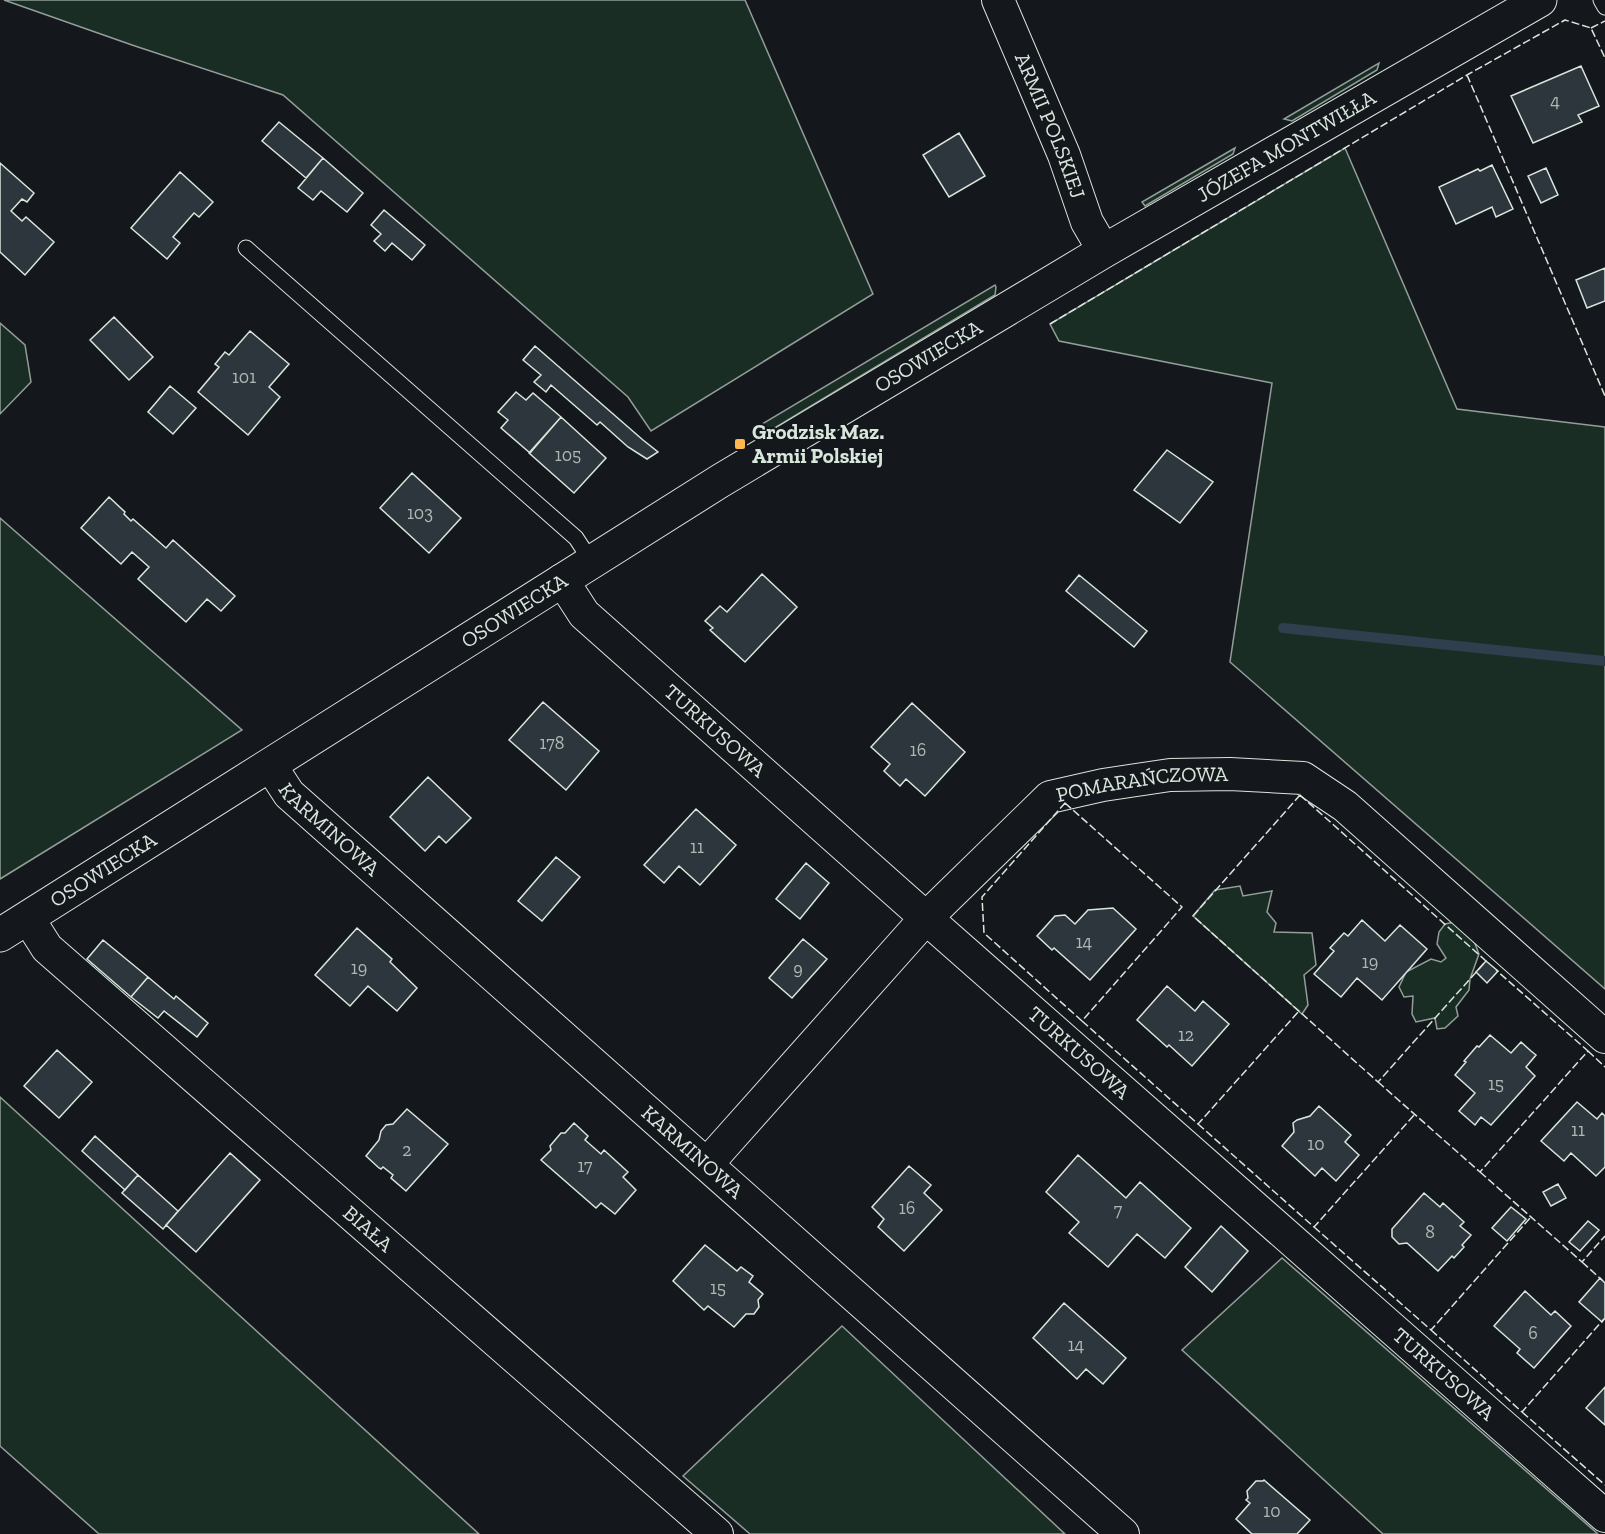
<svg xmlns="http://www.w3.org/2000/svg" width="1605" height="1534" font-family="'Zilla Slab',serif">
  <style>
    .green { fill: #1a2d24; stroke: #939e99; stroke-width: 1.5 }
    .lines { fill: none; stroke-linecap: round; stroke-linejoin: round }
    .stream { stroke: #2f3f4d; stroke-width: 10 }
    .building { fill: #2c363c; stroke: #d8e6dc; stroke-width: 1.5 }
    .service-casing { stroke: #d8e6dc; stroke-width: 17 }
    .minor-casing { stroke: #d8e6dc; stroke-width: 34 }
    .tertiary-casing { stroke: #d8e6dc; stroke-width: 35 }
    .service { stroke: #14181c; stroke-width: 15 }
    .minor { stroke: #14181c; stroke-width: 32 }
    .tertiary { stroke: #14181c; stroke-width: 33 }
    .fence { stroke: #d8e6dc; stroke-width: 1.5; stroke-dasharray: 8 3; stroke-linecap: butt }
    .poi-dot { fill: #ffb74d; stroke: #14181c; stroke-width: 2 }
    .labels { text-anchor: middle; stroke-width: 4.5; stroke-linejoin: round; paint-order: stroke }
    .number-label { font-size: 18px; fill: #adbab4 }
    .street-label { font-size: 21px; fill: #d8e6dc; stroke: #14181c }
    .poi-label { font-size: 21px; font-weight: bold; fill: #d8e6dc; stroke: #14181c; text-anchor: start }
  </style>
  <rect width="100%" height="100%" fill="#14181c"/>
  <path class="green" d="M4 0H745L873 294 651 431 628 397 283 95 132 45Z
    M1379 63 1377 70 1292 121 1284 119Z
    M1235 148 1233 154 1145 206 1142 202Z
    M1345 148 1457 409 1605 427V989L1230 662 1272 383 1059 341 1050 324Z
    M995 285 996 287 995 295 768 432 762 424Z
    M0 323 25 345 31 382 0 414Z
    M0 518 242 730 0 879Z
    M1240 886 1243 896 1272 891 1267 912 1276 923 1274 932 1312 933 1316 965 1304 975 1308 1005 1302 1014 1193 916 1215 890Z
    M1460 921 1468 926 1479 954 1470 979 1469 990 1456 1007 1458 1016 1445 1028 1437 1029 1435 1018 1416 1022 1412 1014 1413 996 1404 997 1399 987 1406 972 1431 959 1441 962 1446 958 1437 944 1439 932 1445 924Z
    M0 1097 479 1534H99L0 1446Z
    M1282 1258 1598 1534H1383L1182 1350Z
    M842 1326 1065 1534H750L683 1476Z"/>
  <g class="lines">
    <path class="stream" d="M1283 628 1605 661"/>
  </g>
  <path class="building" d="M1581 66 1599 106 1578 115 1582 122 1533 143 1511 96Z
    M279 122 323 158 306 178 262 141Z
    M959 133 985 176 949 197 923 155Z
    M323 158 363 193 347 212 321 191 313 200 298 188Z
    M0 163 34 193 27 202 22 199 11 211 22 221 26 217 54 242 25 275 0 252Z
    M1492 165 1513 209 1496 217 1492 207 1456 224 1439 187 1478 169 1480 171Z
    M1546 168 1558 195 1541 203 1528 176Z
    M180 172 213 202 199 217 194 213 173 237 180 243 167 259 131 228Z
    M384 210 425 245 412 260 392 243 385 251 374 241 381 234 371 225Z
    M1605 268V301L1587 308 1576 280Z
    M114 317 153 357 129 380 90 340Z
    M250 331 289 364 269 387 280 397 248 435 198 392 219 367 215 364 225 352 229 355Z
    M535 346 643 440 658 452 647 459 628 447 600 422 597 425 551 385 546 392 534 382 541 375 523 360Z
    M170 386 196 408 173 434 148 412Z
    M516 392 526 400 533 393 561 417 530 453 501 428 508 420 498 412Z
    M561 417 606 458 574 493 529 453Z
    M1167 450 1213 482 1180 523 1134 490Z
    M412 473 461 518 429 553 380 508Z
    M109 497 125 512 124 514 131 521 133 519 166 548 173 540 235 596 221 611 207 599 186 622 138 579 149 567 132 552 121 564 81 528Z
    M762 574 797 607 745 662 710 630 713 628 705 621 720 606 727 612Z
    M1079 575 1147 631 1134 647 1066 591Z
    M543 702 599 751 566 790 509 740Z
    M912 703 965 752 925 796 906 779 900 786 884 771 890 764 871 747Z
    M428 777 471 818 446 843 439 836 425 851 390 817Z
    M696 809 736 845 700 885 679 866 664 883 644 865Z
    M556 857 580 877 542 921 518 901Z
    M806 863 829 883 800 919 776 899Z
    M1113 908 1136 929 1090 980 1054 948 1052 950 1037 936 1055 916 1065 915 1075 924 1088 910Z
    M1362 920 1385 941 1400 925 1427 949 1382 1000 1357 978 1341 997 1314 974 1334 951 1330 948 1344 933 1348 936Z
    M357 928 392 959 390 962 417 988 397 1011 368 986 350 1006 315 975Z
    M803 939 827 959 792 998 769 978Z
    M103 940 148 977 131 997 87 959Z
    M1486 961 1498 971 1487 983 1476 972Z
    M148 977 174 999 176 996 208 1023 197 1037 164 1011 158 1018 131 997Z
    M1167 986 1195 1011 1203 1001 1229 1024 1192 1066 1169 1045 1167 1047 1137 1020Z
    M1490 1035 1511 1053 1521 1042 1531 1051 1536 1055 1526 1067 1535 1076 1491 1125 1481 1117 1475 1125 1459 1111 1475 1093 1455 1075 1466 1062 1464 1061 1477 1046 1479 1047Z
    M57 1050 92 1082 59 1118 24 1086Z
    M1577 1102 1597 1119 1602 1113 1605 1116V1167L1596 1176 1571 1153 1564 1161 1541 1141Z
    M1319 1106 1351 1135 1345 1142 1359 1155 1336 1181 1322 1168 1315 1176 1282 1146 1294 1132 1293 1123 1297 1120 1310 1116Z
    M407 1109 448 1144 406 1191 391 1178 393 1175 383 1167 381 1169 379 1168 366 1156 379 1140 381 1131 386 1125 393 1124Z
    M574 1123 588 1136 585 1140 601 1154 604 1150 628 1172 623 1177 636 1190 615 1214 601 1203 596 1208 541 1160 551 1150 550 1146 561 1133H565Z
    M95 1136 138 1175 125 1190 82 1151Z
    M230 1153 260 1180 196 1252 166 1225Z
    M1078 1155 1126 1198 1140 1182 1191 1228 1165 1258 1137 1234 1108 1267 1069 1233 1079 1222 1046 1192Z
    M909 1166 931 1185 924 1193 942 1210 904 1251 878 1227 884 1219 872 1207Z
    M138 1175 178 1211 163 1229 122 1193Z
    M1558 1184 1566 1198 1551 1206 1543 1192Z
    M1424 1193 1440 1207 1443 1203 1464 1222 1460 1226 1471 1235 1462 1245 1464 1247 1454 1258 1452 1256 1438 1271 1407 1243 1399 1244 1392 1237V1229Z
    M1511 1207 1526 1219 1507 1241 1492 1228Z
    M1588 1221 1599 1230 1580 1251 1569 1242Z
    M1221 1226 1248 1251 1212 1292 1185 1267Z
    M705 1245 737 1271 741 1267 753 1276 749 1282 763 1294 758 1300 759 1307 754 1314H746L734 1327 708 1306 704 1310 673 1281Z
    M1600 1278 1605 1283V1318L1602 1322 1579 1302Z
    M1525 1291 1551 1315 1555 1311 1571 1326 1534 1368 1517 1353 1520 1349 1494 1326Z
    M1064 1303 1126 1358 1103 1384 1086 1369 1077 1379 1033 1338Z
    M1605 1387V1425L1586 1408Z
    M1264 1480 1310 1520 1297 1534H1252L1236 1519 1250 1503 1246 1500 1248 1498 1247 1491 1256 1481H1263Z"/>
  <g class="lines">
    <g class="service-casing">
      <path id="service" d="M1601 0 1605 7
        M246 248 576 538 591 561"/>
    </g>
    <g class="minor-casing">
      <g id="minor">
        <path id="s1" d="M998 0 1064 155 1087 222 1104 251"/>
        <path id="s2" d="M562 580 584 614 926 918 1605 1516"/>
        <path id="s3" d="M270 765 289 794 1123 1534"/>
        <path id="s4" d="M28 918 47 948 717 1534"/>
        <path id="s5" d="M707 1164 926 918 1050 797 1103 785 1170 775 1230 774 1303 778 1345 806 1605 1037"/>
      </g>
    </g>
    <g class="tertiary-casing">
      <g id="tertiary">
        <path id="s6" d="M0 935 720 481 1104 251 1540 0"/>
      </g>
    </g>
    <use href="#service" class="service"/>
    <use href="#minor" class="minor"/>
    <use href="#tertiary" class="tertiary"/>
    <path class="fence" d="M1591 28 1605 21
      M1467 75 1605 396
      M1050 324 1467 75 1565 20 1591 28 1605 58
      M1300 795 1486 961 1378 1082 1193 916Z
      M1065 803 1182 907 1082 1021 984 933 982 897Z
      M1082 1021 1198 1124 1299 1011
      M1588 1051 1605 1067
      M1378 1082 1480 1172 1588 1051 1496 970
      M1198 1124 1314 1227 1415 1114
      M1480 1172 1582 1262 1605 1236
      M1314 1227 1431 1330 1531 1217
      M1582 1262 1602 1280
      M1431 1330 1522 1412 1604 1319
      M1522 1412 1605 1485"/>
  </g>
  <rect class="poi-dot" x="734" y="438" width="12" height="12" rx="3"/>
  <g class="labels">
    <g class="number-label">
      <text x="1555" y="107">4</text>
      <text x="244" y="383">101</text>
      <text x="568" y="461">105</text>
      <text x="420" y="519">103</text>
      <text x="552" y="749">178</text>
      <text x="918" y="756">16</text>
      <text x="697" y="853">11</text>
      <text x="1084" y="948">14</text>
      <text x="1370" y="968">19</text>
      <text x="359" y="974">19</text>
      <text x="798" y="975">9</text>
      <text x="1186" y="1041">12</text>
      <text x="1496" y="1090">15</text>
      <text x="1578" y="1136">11</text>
      <text x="1316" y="1150">10</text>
      <text x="407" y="1156">2</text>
      <text x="585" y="1172">17</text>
      <text x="907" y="1214">16</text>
      <text x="1118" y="1216">7</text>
      <text x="1430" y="1238">8</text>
      <text x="718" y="1294">15</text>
      <text x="1533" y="1339">6</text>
      <text x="1076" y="1351">14</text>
      <text x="1272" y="1517">10</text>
    </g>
    <g class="street-label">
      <text dy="7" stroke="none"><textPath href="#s1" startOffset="136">ARMII POLSKIEJ</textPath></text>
      <text dy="7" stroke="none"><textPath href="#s6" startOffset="1509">JÓZEFA MONTWIŁŁA</textPath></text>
      <text dy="7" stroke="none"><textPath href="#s6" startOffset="1094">OSOWIECKA</textPath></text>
      <text dy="7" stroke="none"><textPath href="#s6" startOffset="608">OSOWIECKA</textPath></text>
      <text dy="7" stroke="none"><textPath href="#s2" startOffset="216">TURKUSOWA</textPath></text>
      <text dy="7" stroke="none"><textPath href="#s5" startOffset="596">POMARAŃCZOWA</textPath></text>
      <text dy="7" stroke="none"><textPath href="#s3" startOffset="88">KARMINOWA</textPath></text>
      <text dy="7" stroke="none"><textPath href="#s6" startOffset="122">OSOWIECKA</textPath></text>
      <text dy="7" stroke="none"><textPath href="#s2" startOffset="702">TURKUSOWA</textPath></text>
      <text dy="7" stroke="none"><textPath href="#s3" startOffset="574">KARMINOWA</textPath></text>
      <text dy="7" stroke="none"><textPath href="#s4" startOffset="462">BIAŁA</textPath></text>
      <text dy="7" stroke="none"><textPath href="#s2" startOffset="1188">TURKUSOWA</textPath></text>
    </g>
    <g class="poi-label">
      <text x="752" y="439">Grodzisk Maz.<tspan x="752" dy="24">Armii Polskiej</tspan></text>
    </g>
  </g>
</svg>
